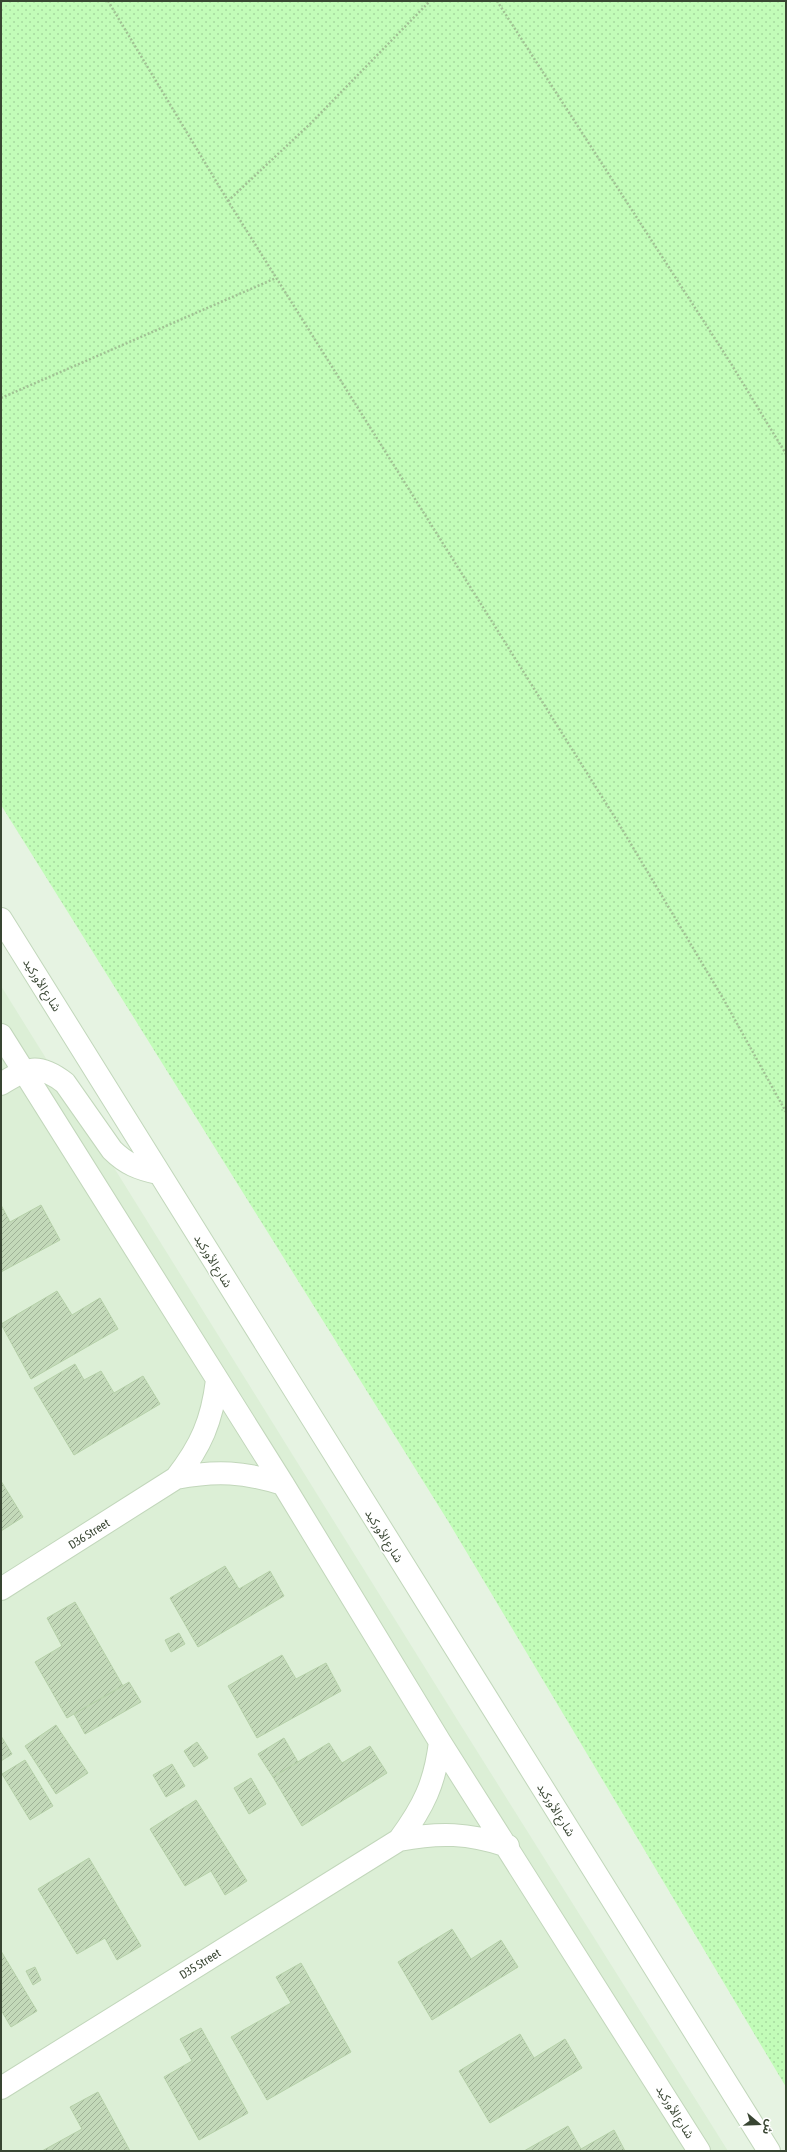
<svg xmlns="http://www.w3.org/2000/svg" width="787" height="2152" font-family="'Asap Condensed','Noto Sans Arabic',sans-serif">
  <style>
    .residential { fill: #dcefd6 }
    .sand { fill: url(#sand-dots) }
    .building { fill: url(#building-hatch); stroke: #b6d1a9 }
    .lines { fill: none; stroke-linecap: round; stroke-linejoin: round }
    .minor-casing { stroke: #c2d7bb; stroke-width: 24 }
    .path { stroke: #a1c294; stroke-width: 2.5; stroke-dasharray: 2 2; stroke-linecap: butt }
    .minor { stroke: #fff; stroke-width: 22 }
    .labels { text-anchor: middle; stroke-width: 3.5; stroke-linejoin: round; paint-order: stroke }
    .street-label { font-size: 12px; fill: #384532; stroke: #fff }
  </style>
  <defs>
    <pattern id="sand-dots" width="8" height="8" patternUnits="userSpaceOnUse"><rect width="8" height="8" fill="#c2fcb8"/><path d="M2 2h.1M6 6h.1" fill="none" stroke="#a7d99f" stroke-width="1.8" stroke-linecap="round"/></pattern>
    <pattern id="building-hatch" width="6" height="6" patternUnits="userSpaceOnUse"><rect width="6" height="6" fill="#c3d9b9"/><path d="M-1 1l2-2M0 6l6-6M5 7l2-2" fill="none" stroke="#9fb297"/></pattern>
  </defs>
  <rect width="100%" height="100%" fill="#e6f3e2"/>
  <path class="residential" d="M1 986 460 1724 728 2151H1Z"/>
  <path class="sand" d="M1 1H786V2087L448 1521 1 805Z"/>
  <path class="building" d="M1 1205 10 1222 41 1205 60 1240 1 1272Z
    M57 1291 72 1315 100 1298 118 1329 31 1379 1 1324Z
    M75 1364 84 1380 101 1371 114 1393 143 1376 160 1404 74 1455 34 1388Z
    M1 1481 23 1517 1 1531Z
    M225 1566 239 1589 270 1571 284 1596 198 1647 170 1598Z
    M75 1602 123 1686 67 1718 35 1662 62 1646 47 1618Z
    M179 1633 185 1644 171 1652 165 1640Z
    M282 1655 296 1679 326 1663 341 1691 257 1738 228 1686Z
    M129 1682 141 1702 85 1734 74 1714Z
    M56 1725 88 1773 56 1794 25 1746Z
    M1 1736 12 1754 1 1761Z
    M284 1738 298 1762 273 1777 258 1754Z
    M197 1742 208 1758 194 1767 184 1751Z
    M329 1743 342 1763 370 1746 387 1773 302 1826 273 1777Z
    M25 1760 53 1806 30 1820 2 1774Z
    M172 1764 185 1786 166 1797 153 1775Z
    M251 1778 266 1804 249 1814 234 1788Z
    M196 1800 247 1881 225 1895 211 1871 185 1886 150 1829Z
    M89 1858 141 1946 117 1960 105 1938 77 1954 38 1889Z
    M452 1929 471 1959 501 1940 518 1967 432 2020 398 1962Z
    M1 1951 37 2011 11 2027 1 2010Z
    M301 1963 351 2052 267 2100 231 2037 291 2003 276 1977Z
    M35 1967 41 1980 33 1985 26 1971Z
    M201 2028 248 2113 199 2140 164 2077 192 2061 180 2039Z
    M520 2034 534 2058 565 2039 582 2068 490 2123 459 2071Z
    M98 2092 130 2151H42L82 2129 70 2107Z
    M568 2126 581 2149 614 2130 625 2151H524Z"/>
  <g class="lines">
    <g class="minor-casing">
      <path id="minor" d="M1 919 769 2151
        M1 1035 283 1484 440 1742 699 2151
        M1 1084C27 1068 38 1062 65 1083L112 1150C126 1164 139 1169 158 1173
        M176 1478C201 1446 212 1421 217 1380
        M1 1589 176 1478C217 1470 244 1472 283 1484
        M399 1840C424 1806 435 1783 440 1742
        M1 2088 399 1840C440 1832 468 1833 508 1846"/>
    </g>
    <path class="path" d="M108 1 228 201 619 824 724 1000 786 1112
      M497 1 730 362 786 454
      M228 201 311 123 430 1
      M1 398 276 278"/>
    <use href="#minor" class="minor"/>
  </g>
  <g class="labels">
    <g class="street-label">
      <text transform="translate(42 985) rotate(58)" y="4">شارع الأوركيد</text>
      <text transform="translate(213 1261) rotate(58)" y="4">شارع الأوركيد</text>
      <text transform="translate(89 1534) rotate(-32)" y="4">D36 Street</text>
      <text transform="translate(384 1536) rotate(58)" y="4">شارع الأوركيد</text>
      <text transform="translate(556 1810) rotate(58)" y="4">شارع الأوركيد</text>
      <text transform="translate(200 1964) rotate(-32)" y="4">D35 Street</text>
      <text transform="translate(675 2112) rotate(58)" y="4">شارع الأوركيد</text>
    </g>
  </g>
  <rect width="787" height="2152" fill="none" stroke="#384532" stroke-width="4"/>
  <g transform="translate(759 2124) rotate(109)" stroke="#ffffff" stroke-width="3" paint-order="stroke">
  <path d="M0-3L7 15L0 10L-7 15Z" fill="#384532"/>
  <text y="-6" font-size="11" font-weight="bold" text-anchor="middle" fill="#384532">ش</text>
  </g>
</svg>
